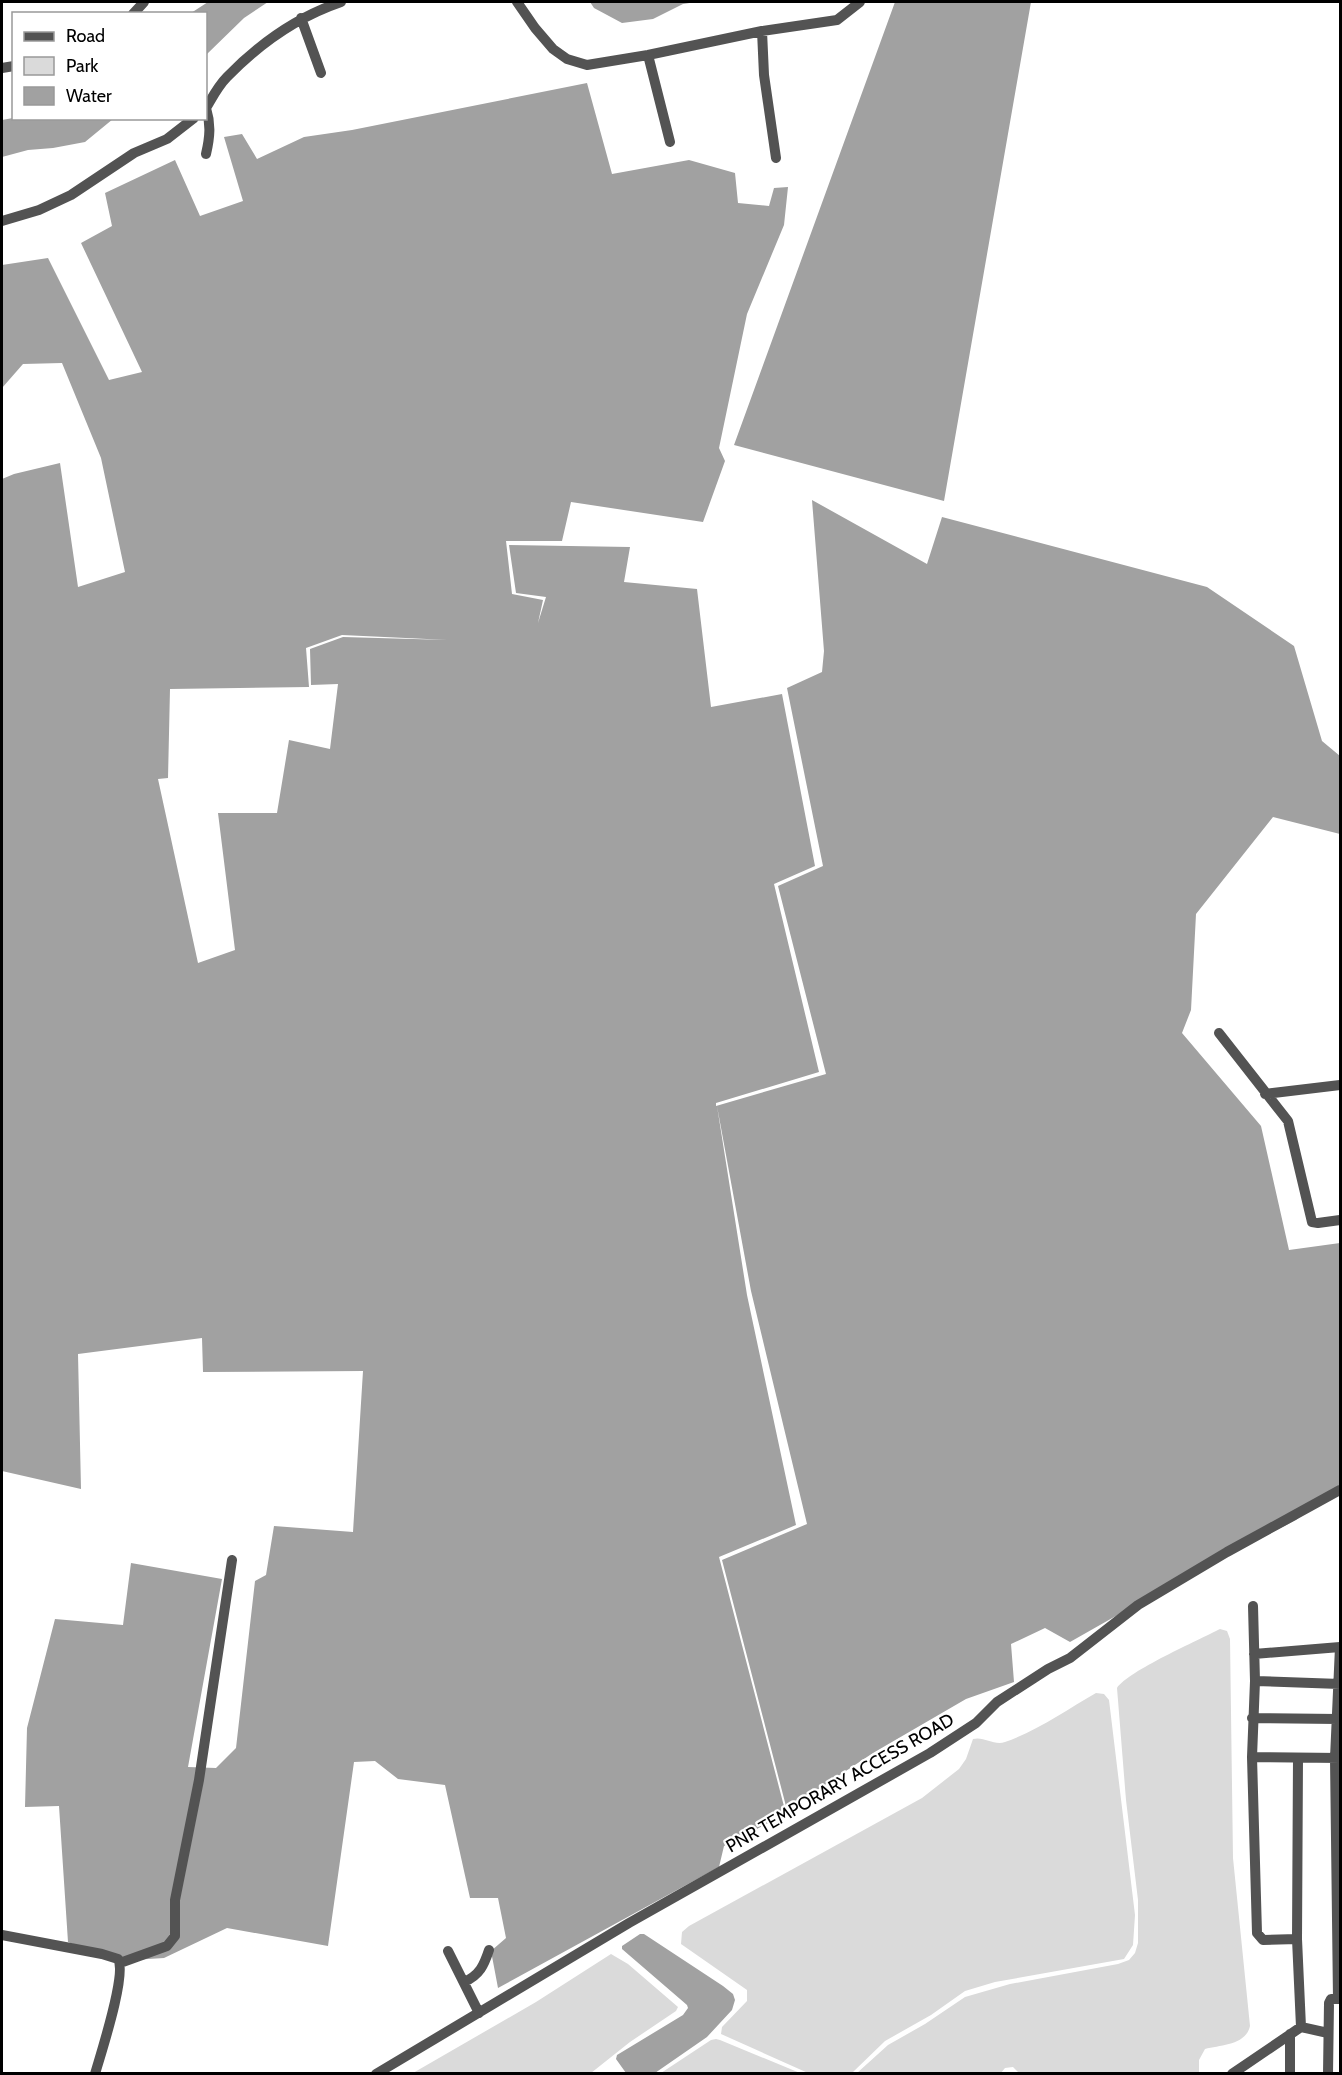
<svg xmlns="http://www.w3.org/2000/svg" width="1342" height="2075" font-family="Cabin,sans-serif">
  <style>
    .green { fill: #dadada }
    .water { fill: #a1a1a1; fill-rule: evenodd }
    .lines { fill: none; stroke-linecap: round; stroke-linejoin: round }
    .minor { stroke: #535353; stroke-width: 10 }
    .labels { text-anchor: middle; stroke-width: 4.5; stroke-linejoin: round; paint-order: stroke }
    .street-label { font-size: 18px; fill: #000; stroke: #fff }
  </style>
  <rect width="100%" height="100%" fill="#fff"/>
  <path class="green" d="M1220 1629 1227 1631 1230 1639 1233 1858 1250 2026C1246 2045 1221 2045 1205 2049L1199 2060V2073L1020 2074 1013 2067 1005 2068 1000 2074 857 2073 888 2045 925 2024 965 1997 1010 1984 1118 1964 1129 1960 1135 1953 1138 1943V1900L1126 1800 1117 1688C1128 1671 1199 1640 1220 1629Z
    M1096 1693 1104 1694 1109 1700 1135 1915 1133 1945 1124 1959 995 1982 965 1991 931 2015 885 2041 852 2073H808L721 2034 722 2027 747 2001V1990L681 1944 682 1932 689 1926 922 1798 959 1769 966 1759 973 1739C984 1736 994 1746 1005 1742 1035 1732 1068 1709 1096 1693Z
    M611 1954 628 1964 678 2007 676 2011 630 2042 591 2073H413L536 2002Z
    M716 2039 720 2040 800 2073H661L711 2040Z"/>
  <path class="water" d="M208 2H268L244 18 206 55V14L191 13Z
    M590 2H696L683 4 653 19 622 23 594 8Z
    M895 2H1031L944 501 734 445Z
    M587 83 612 174 689 160 735 173 738 203 769 206 774 188 788 187 784 225 747 314 719 448 725 461 703 522 571 502 562 541H506L512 594 543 600 538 623 546 597 516 593 509 545 630 547 624 582 697 589 711 707 782 694 815 866 774 884 819 1072 716 1103V1106L826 1074 778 886 823 866 787 688 822 672 824 651 812 500 927 564 942 517 1207 587 1294 646 1322 741 1340 756V834L1273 817 1196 914 1191 1010 1182 1033 1261 1126 1289 1250 1340 1243V1485L1296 1520 1174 1583 1070 1642 1045 1628 1011 1644 1014 1682 966 1699 873 1753 787 1810 722 1560 807 1524 751 1291 717 1106 747 1295 796 1525 719 1557 786 1814 724 1846 719 1867 498 1988 491 1951 506 1938 498 1898H470L445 1785 398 1779 375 1761 354 1762 328 1946 227 1928 164 1958 116 1961 68 1942 59 1806 25 1807 27 1728 55 1619 123 1625 131 1563 222 1579 188 1767 216 1768 236 1748 255 1581 266 1575 274 1526 353 1532 363 1371 203 1372 202 1338 78 1354 81 1489 2 1471V479L14 474 60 463 78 587 125 572 101 458 62 363 23 364 2 388V265L48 258 109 380 142 372 81 243 112 226 105 193 175 160 200 216 243 201 224 137 242 134 257 159 304 137 352 130ZM342 635 448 640 343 637 310 649 311 685 338 684 330 749 289 740 277 813H218L235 950 198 963 158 779 168 778 170 689 309 687 306 648Z
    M13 118H14L113 119 85 142 53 148 28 150 2 157V120Z
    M640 1934H644L723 1986 733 1994 735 2000 732 2010 707 2037 655 2073H626L616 2059 617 2055 683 2015 688 2008 687 2005 622 1949V1946Z"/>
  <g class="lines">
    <path class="minor" d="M517 2 535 28 553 49 567 59 587 65 648 55 762 31 837 20 860 2
      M133 14 144 2
      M301 18 321 73
      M762 31 764 75 776 158
      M648 55 670 142
      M2 68 14 66
      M206 108C212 98 218 86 227 77 259 44 297 17 341 2
      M206 108C211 124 210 137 206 154
      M2 221 39 210 71 195 134 153 167 139 194 118
      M1219 1033 1288 1121 1312 1222 1318 1223 1340 1220
      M1265 1094 1340 1085
      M1253 1606 1255 1681 1252 1757 1257 1933 1263 1940 1297 1939
      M1254 1654 1340 1647
      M1255 1681 1340 1684
      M1252 1718 1338 1719
      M1252 1757 1340 1758
      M1298 1758 1297 1939 1301 2027
      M2 1935 102 1954 118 1959C127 1974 101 2053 95 2074
      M448 1951 479 2013
      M120 1963 167 1946 175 1936V1900L199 1780 232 1560
      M464 1982C480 1975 484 1965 489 1950
      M1338 1999 1335 1758 1340 1647
      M376 2074 629 1923 930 1753 976 1723 997 1702 1048 1669 1070 1658 1138 1605 1227 1552 1340 1490
      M1232 2074 1301 2027 1328 2033
      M1290 2074V2034
      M1328 2074 1329 2003 1331 1999H1340"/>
  </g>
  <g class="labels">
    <g class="street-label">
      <text transform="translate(840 1783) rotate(-30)" y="6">PNR TEMPORARY ACCESS ROAD</text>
    </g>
  </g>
  <rect width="1342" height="2075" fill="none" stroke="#000000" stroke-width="6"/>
  <rect x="12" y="12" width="195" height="108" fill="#ffffff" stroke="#999999" stroke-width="1.5"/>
  <rect x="24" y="32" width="30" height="9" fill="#535353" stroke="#999999" stroke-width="1.5"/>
  <text x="66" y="42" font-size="18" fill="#000000">Road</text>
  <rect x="24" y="57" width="30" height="18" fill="#dadada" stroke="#999999" stroke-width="1.5"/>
  <text x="66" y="72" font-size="18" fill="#000000">Park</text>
  <rect x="24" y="87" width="30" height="18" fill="#a1a1a1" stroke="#999999" stroke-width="1.5"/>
  <text x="66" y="102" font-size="18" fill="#000000">Water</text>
</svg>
